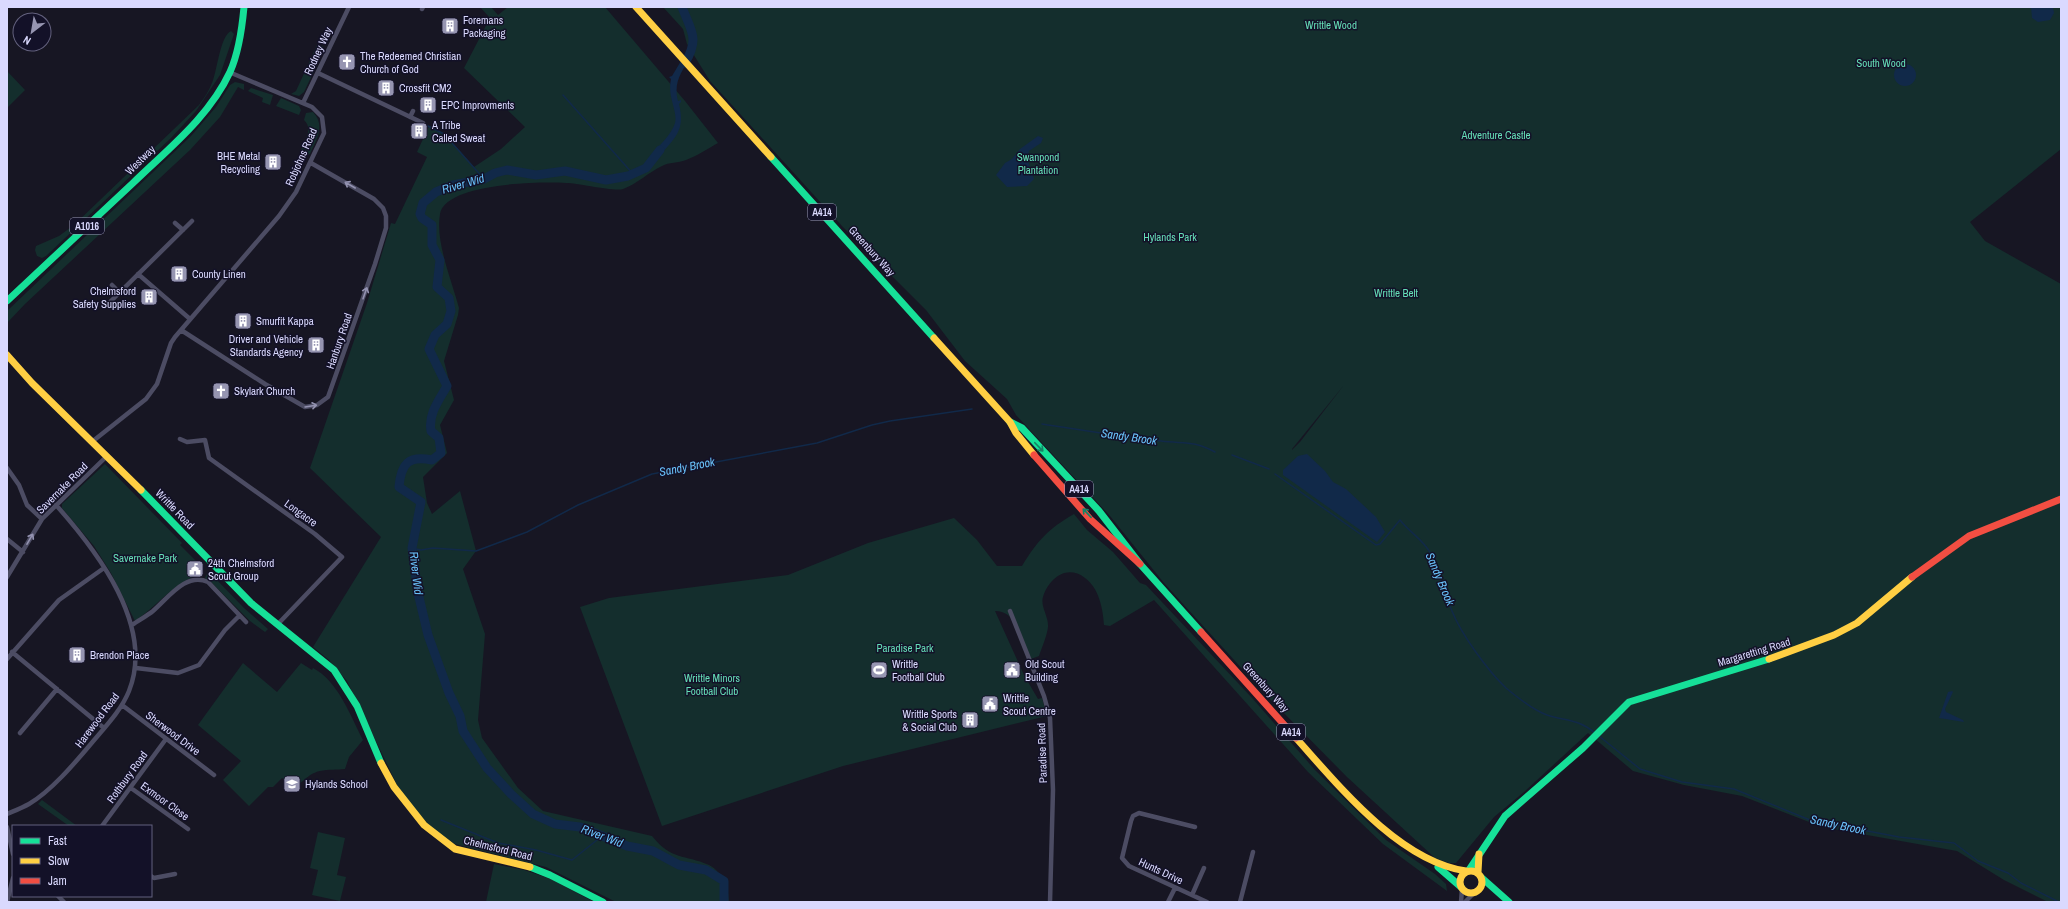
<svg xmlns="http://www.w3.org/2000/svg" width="2068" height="909" font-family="'Archivo Narrow',sans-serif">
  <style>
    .green { fill: #142e2d; fill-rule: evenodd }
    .water { fill: #112949 }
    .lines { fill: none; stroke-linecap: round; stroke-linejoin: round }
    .stream { stroke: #112949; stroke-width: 1.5 }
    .river { stroke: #112949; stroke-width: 9 }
    .street { stroke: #4c4c63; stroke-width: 4.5 }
    .fast { stroke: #16e098; stroke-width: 7 }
    .slow { stroke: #ffcf43; stroke-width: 7 }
    .jam { stroke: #f24e42; stroke-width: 7 }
    .oneway { stroke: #9392b0 }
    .oneway2 { stroke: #158366 }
    .labels { text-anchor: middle; stroke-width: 3; stroke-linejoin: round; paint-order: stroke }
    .shield { fill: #131128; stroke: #9e9dbe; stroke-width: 1 }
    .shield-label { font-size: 10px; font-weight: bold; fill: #dad9fe }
    .poi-label { font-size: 11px; fill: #dad9fe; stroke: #131128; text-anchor: start }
    .park-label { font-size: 11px; fill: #65deb7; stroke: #131128 }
    .street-label { font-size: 11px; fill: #dad9fe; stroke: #131128 }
    .water-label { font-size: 12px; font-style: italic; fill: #6ac3fb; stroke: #131128 }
  </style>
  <rect width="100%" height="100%" fill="#171623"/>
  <path class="green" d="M480 7H491L498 15 508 7H605L685 101 718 143C707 149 697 156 686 160 678 163 669 162 662 166 649 172 637 184 623 189 615 192 578 183 566 183 542 181 445 183 440 214 435 242 452 281 459 308L458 315 444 361 454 400 440 425 447 453 423 477 427 503 432 514 460 491 476 551 463 569 485 634 478 720 482 738 518 788 543 811 652 836C672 861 684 854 709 865 716 868 722 877 727 883L729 902H616L546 867 455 844 434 830 418 814 399 789 347 681 329 660 313 647 381 537 310 468 367 303 391 223 395 224 427 157 417 152 429 126 444 133 474 167 501 149 525 127 464 68 490 18Z
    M663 7H2061V149L1970 222 1985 241 2061 284V902H2048L2004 880 1957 851 1822 827 1742 796 1684 785 1633 771 1588 733 1524 792 1494 817 1456 863H1449L1435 858 1347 777 1266 695 1164 583 1110 516 1016 415 1007 399 965 361 926 310 842 226 710 81 687 44 683 29ZM1344 385 1300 442 1292 450V449Z
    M231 31 234 34 220 75 196 111 171 138 46 256 42 258 37 256 35 250 36 246 59 236 74 225 199 105C204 98 209 91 212 83 217 72 220 36 231 31Z
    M317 45 323 46 324 50 304 92 299 96 291 94 296 91Z
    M7 71 25 90 7 108Z
    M235 82 244 84V90L238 87 220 117 190 150 25 304 7 323V311L191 136 216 107 230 85Z
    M251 88 273 95 270 105 262 102 263 98 248 91Z
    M281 98 299 106 301 110 299 115 276 106Z
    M313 112C326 126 316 140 310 154L305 156 300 152C304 142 314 129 304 120L306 113Z
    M105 464 182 543 180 545 202 567 191 563 188 571 198 575C174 583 156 607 135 621L111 573 94 546 62 508V504Z
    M1074 514 1087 530 1113 552 1140 583 1146 585 1253 699 1315 770 1386 840 1435 874 1446 884 1447 891 1383 844 1308 772 1154 600 1110 626 1104 625C1103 609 1099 588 1085 578 1067 564 1049 578 1043 597 1040 606 1049 617 1048 627 1047 636 1042 647 1039 656L1031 659C1023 642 1018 611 995 611L1024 675 1038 699 1042 698 1047 716 843 766 662 826 580 607 609 598 788 575 868 543 954 518 977 540 997 566H1022C1038 540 1048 529 1074 514Z
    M207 574 212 575 244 608 268 629 265 632 250 621 210 581 205 578Z
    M243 663 277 692 301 663 312 670 313 668C338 681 350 715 363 740L349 757 345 769C337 770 328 769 320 771 301 775 303 794 282 778L273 787H268L249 806 223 780 241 761 198 725Z
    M42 800 77 826H69L38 804Z
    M318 832 345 838 337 875 346 877 340 901 312 895 318 870 310 868Z
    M494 864 524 870 551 879 594 902H486Z"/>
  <path class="water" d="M2031 7H2053L2054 13 2050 20 2038 22 2032 18Z
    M687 51 692 55C682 71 673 82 678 101L681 100V102L679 104C686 133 673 139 656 160L650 156C658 147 672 134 675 123 678 111 667 97 671 79L669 77 672 76Z
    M1894 75a11 11 0 1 1 22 0a11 11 0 1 1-22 0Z
    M1038 136 1043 138 1041 143 1029 151 1027 158 1034 179 1027 186 1007 187 996 175 1005 163 1012 159 1020 149Z
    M1307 454 1325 471 1333 482 1346 489 1376 517 1385 532 1377 542 1283 475V470L1298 456Z
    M1952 691 1953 692 1945 709 1946 712 1963 720 1964 722 1939 718 1948 692Z"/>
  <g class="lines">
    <path class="stream" d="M563 95 633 174
      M428 126 444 134 484 179
      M1042 424C1082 430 1122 437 1161 441 1184 444 1193 440 1215 452
      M1232 455 1269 469
      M1275 474 1376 545 1380 544 1400 520C1409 532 1424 540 1431 554 1440 572 1444 592 1452 611 1461 634 1488 671 1506 688 1518 698 1533 710 1547 715 1566 721 1579 719 1595 733
      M412 548 421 550 433 548 476 551 527 532 578 505 652 474 817 443 872 425 890 421 972 409
      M1599 736 1640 769 1682 782 1734 789 1810 820 1899 837 1954 843 1978 861 2008 873 2021 883 2059 902
      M441 820 498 843 536 850 572 860 602 836"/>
    <path class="river" d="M682 7C691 31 700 38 685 63
      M660 150 646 168 628 176 606 180 565 171 536 175 507 170 495 173 484 179 453 185 436 192 423 203 420 214 422 218 432 225V245L440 260 437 287 449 298 451 311 447 324 435 335 429 349 447 386C439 400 428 414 431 431L439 438 441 453 432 460C408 455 401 464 399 487L421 502 412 548 418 593 428 635 449 693 460 716 463 731 487 768 511 794 533 814 555 824 580 827 627 846 653 851 679 865 706 870 724 881V902"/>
    <path class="street" d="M422 9 423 7
      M318 73 423 123
      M303 103 349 7
      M410 117 413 111
      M175 223 183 230
      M138 274 190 319
      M112 285 119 292
      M110 302 192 221
      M181 330 265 384 305 407 317 405 328 397 375 264 386 228V216L383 208 374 199 311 163
      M180 439 187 442 205 440 209 458 315 534 342 557 277 625
      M93 441 146 399 157 384 171 343 175 337 279 216 296 192 324 133 322 117 312 107 229 72
      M7 468 19 485 27 505 42 519
      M7 539 23 552
      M7 577 42 519 107 456
      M1010 611 1044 696 1050 718 1053 790 1050 902
      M132 625C139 620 147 616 153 611 169 597 186 572 208 582L246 622
      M12 652 104 728
      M7 659 59 600 104 568
      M136 668 178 673 199 665 225 630 239 616
      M122 705 214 775
      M20 733 57 689
      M131 788 188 829
      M7 814C14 811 22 808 29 804 51 791 74 764 90 745 104 728 121 711 129 691 155 626 97 551 56 505
      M102 826 166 739
      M7 827 13 854
      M1195 827 1139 813 1133 816 1131 821 1122 858 1129 866 1207 902
      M151 876 154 878 175 874
      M1192 895 1204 868
      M58 896 64 902
      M7 902 13 878
      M1168 902 1175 888
      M1240 902 1253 852
      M1461 902 1462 889
      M1465 902 1474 893"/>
    <path class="fast" d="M771 157 934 338
      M7 301C49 262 91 222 133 183 168 149 209 117 230 72 239 52 242 29 244 7
      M1010 422 1022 428 1099 511 1140 564 1201 632
      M141 490 251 603 334 670 357 706 381 763
      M530 867 550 875 603 902
      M1438 867 1461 887
      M1469 870 1505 816 1583 748 1629 702 1769 659
      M1482 878 1509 902"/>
    <path class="slow" d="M636 7 771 157
      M934 338 1010 422 1016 433 1034 455
      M7 355 32 383 141 490
      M1769 659 1834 635 1857 623 1912 577
      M1296 738C1339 786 1399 861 1466 871
      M381 763 394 787 424 825 455 849 530 867
      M1460 882a11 11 0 1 1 22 0a11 11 0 1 1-22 0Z
      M1478 872 1479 854"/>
    <path class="jam" d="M1034 455 1090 519 1140 564
      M1912 577 1969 536 2061 499
      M1201 632 1296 738"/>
  </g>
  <defs><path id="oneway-shaft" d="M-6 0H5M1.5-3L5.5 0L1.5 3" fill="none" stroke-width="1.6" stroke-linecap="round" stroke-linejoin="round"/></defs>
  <g class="oneway">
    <use href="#oneway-shaft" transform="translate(350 185) rotate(-150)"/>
    <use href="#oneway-shaft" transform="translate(365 293) rotate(-71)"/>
    <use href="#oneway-shaft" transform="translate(311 406) rotate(-9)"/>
    <use href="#oneway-shaft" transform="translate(30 539) rotate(-60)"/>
  </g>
  <g class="oneway2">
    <use href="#oneway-shaft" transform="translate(1039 447) rotate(46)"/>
    <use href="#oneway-shaft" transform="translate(1087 513) rotate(-133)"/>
  </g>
  <defs>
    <g id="building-square" transform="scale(0.9)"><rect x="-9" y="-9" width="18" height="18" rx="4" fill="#9695b1" stroke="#131128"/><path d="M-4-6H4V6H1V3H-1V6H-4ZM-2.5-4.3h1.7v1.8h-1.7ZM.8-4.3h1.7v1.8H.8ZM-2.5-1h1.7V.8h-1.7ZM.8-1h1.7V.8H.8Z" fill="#fff"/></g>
    <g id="church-square" transform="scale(0.9)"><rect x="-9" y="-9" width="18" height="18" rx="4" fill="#9695b1" stroke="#131128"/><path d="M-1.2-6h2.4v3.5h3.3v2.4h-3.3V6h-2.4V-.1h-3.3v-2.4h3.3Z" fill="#fff"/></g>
    <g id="civic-square" transform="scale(0.9)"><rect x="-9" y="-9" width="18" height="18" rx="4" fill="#9695b1" stroke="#131128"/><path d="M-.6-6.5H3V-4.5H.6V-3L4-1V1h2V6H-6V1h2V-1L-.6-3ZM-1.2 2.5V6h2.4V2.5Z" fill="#fff"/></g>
    <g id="stadium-square" transform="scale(0.9)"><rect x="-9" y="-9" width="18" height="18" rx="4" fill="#9695b1" stroke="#131128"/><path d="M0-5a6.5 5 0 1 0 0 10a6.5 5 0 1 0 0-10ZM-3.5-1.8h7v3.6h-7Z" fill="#fff"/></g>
    <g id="school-square" transform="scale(0.9)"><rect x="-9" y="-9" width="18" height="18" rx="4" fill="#9695b1" stroke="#131128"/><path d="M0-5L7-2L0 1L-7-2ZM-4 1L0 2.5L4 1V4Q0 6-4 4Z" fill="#fff"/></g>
  </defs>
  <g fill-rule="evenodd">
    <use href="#building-square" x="450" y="26"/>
    <use href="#church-square" x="347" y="62"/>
    <use href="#building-square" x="386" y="88"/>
    <use href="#building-square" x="428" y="105"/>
    <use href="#building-square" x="419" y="131"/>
    <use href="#building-square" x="273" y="162"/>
    <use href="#building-square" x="179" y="274"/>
    <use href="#building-square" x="149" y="297"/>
    <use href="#building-square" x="243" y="321"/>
    <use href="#building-square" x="316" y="345"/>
    <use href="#church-square" x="221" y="391"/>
    <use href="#civic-square" x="195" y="569"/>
    <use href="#building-square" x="77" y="655"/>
    <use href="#stadium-square" x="879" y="670"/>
    <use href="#civic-square" x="1012" y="670"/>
    <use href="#civic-square" x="990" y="704"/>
    <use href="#building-square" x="970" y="720"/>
    <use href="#school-square" x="292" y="784"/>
  </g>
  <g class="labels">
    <g class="shield">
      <rect x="808" y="204" width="28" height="16" rx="3"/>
      <rect x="70" y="218" width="34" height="16" rx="3"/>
      <rect x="1065" y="481" width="28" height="16" rx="3"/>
      <rect x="1277" y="724" width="28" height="16" rx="3"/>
    </g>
    <g class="shield-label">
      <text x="822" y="216">A414</text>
      <text x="87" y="230">A1016</text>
      <text x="1079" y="493">A414</text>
      <text x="1291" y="736">A414</text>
    </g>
    <g class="poi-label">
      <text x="463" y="24">Foremans<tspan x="463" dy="13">Packaging</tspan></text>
      <text x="360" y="60">The Redeemed Christian<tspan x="360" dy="13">Church of God</tspan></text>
      <text x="399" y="92">Crossfit CM2</text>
      <text x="441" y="109">EPC Improvments</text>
      <text x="432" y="129">A Tribe<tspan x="432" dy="13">Called Sweat</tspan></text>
      <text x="260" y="160" text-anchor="end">BHE Metal<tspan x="260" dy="13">Recycling</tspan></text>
      <text x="192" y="278">County Linen</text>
      <text x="136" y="295" text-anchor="end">Chelmsford<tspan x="136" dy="13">Safety Supplies</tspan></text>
      <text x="256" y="325">Smurfit Kappa</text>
      <text x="303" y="343" text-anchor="end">Driver and Vehicle<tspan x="303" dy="13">Standards Agency</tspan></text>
      <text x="234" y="395">Skylark Church</text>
      <text x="208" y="567">24th Chelmsford<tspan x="208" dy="13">Scout Group</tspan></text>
      <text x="90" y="659">Brendon Place</text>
      <text x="892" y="668">Writtle<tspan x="892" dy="13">Football Club</tspan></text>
      <text x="1025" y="668">Old Scout<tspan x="1025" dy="13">Building</tspan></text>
      <text x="1003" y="702">Writtle<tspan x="1003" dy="13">Scout Centre</tspan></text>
      <text x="957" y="718" text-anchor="end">Writtle Sports<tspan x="957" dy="13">&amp; Social Club</tspan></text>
      <text x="305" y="788">Hylands School</text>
    </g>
    <g class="park-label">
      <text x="1331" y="29">Writtle Wood</text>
      <text x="1881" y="67">South Wood</text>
      <text x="1496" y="139">Adventure Castle</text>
      <text x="1038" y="161">Swanpond<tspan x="1038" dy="13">Plantation</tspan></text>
      <text x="1170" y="241">Hylands Park</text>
      <text x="1396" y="297">Writtle Belt</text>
      <text x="145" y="562">Savernake Park</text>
      <text x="905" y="652">Paradise Park</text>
      <text x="712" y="682">Writtle Minors<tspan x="712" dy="13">Football Club</tspan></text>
    </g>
    <g class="street-label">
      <text transform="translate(318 51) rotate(-65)" y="4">Rodney Way</text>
      <text transform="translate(301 157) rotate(-66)" y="4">Robjohns Road</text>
      <text transform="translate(140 160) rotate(-44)" y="4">Westway</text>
      <text transform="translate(872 251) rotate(48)" y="4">Greenbury Way</text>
      <text transform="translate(339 341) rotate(-71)" y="4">Hanbury Road</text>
      <text transform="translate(62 488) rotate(-45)" y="4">Savernake Road</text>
      <text transform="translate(175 509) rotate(46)" y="4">Writtle Road</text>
      <text transform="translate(301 513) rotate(36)" y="4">Longacre</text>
      <text transform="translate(1754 652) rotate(-17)" y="4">Margaretting Road</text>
      <text transform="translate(1266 687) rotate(48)" y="4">Greenbury Way</text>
      <text transform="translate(97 720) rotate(-53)" y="4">Harewood Road</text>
      <text transform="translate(173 733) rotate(37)" y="4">Sherwood Drive</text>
      <text transform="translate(1042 753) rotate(-92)" y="4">Paradise Road</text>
      <text transform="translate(127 777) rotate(-54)" y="4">Rothbury Road</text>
      <text transform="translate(165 801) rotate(36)" y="4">Exmoor Close</text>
      <text transform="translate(498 848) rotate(14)" y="4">Chelmsford Road</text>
      <text transform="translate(1161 871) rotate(25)" y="4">Hunts Drive</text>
    </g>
    <g class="water-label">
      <text transform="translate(463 184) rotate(-16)" y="4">River Wid</text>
      <text transform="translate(1129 437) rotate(8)" y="4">Sandy Brook</text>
      <text transform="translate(687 467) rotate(-11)" y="4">Sandy Brook</text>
      <text transform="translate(416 573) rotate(83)" y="4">River Wid</text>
      <text transform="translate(1440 579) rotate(67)" y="4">Sandy Brook</text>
      <text transform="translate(1838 825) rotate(12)" y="4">Sandy Brook</text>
      <text transform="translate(602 836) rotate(21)" y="4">River Wid</text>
    </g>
  </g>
  <rect width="2068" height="909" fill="none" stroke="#dad9fe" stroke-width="16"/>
  <rect x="12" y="825" width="140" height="72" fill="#131128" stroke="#63617e"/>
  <rect x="20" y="838" width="20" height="6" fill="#16e098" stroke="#63617e"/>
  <text x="48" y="845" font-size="12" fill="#dad9fe">Fast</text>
  <rect x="20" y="858" width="20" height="6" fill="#ffcf43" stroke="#63617e"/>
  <text x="48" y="865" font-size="12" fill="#dad9fe">Slow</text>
  <rect x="20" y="878" width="20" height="6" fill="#f24e42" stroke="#63617e"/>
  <text x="48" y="885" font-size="12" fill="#dad9fe">Jam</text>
  <g transform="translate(32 32) rotate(211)"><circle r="19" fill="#131128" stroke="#63617e"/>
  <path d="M0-3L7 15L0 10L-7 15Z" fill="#9695b1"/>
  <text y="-6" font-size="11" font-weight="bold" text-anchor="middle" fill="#dad9fe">N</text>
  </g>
</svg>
